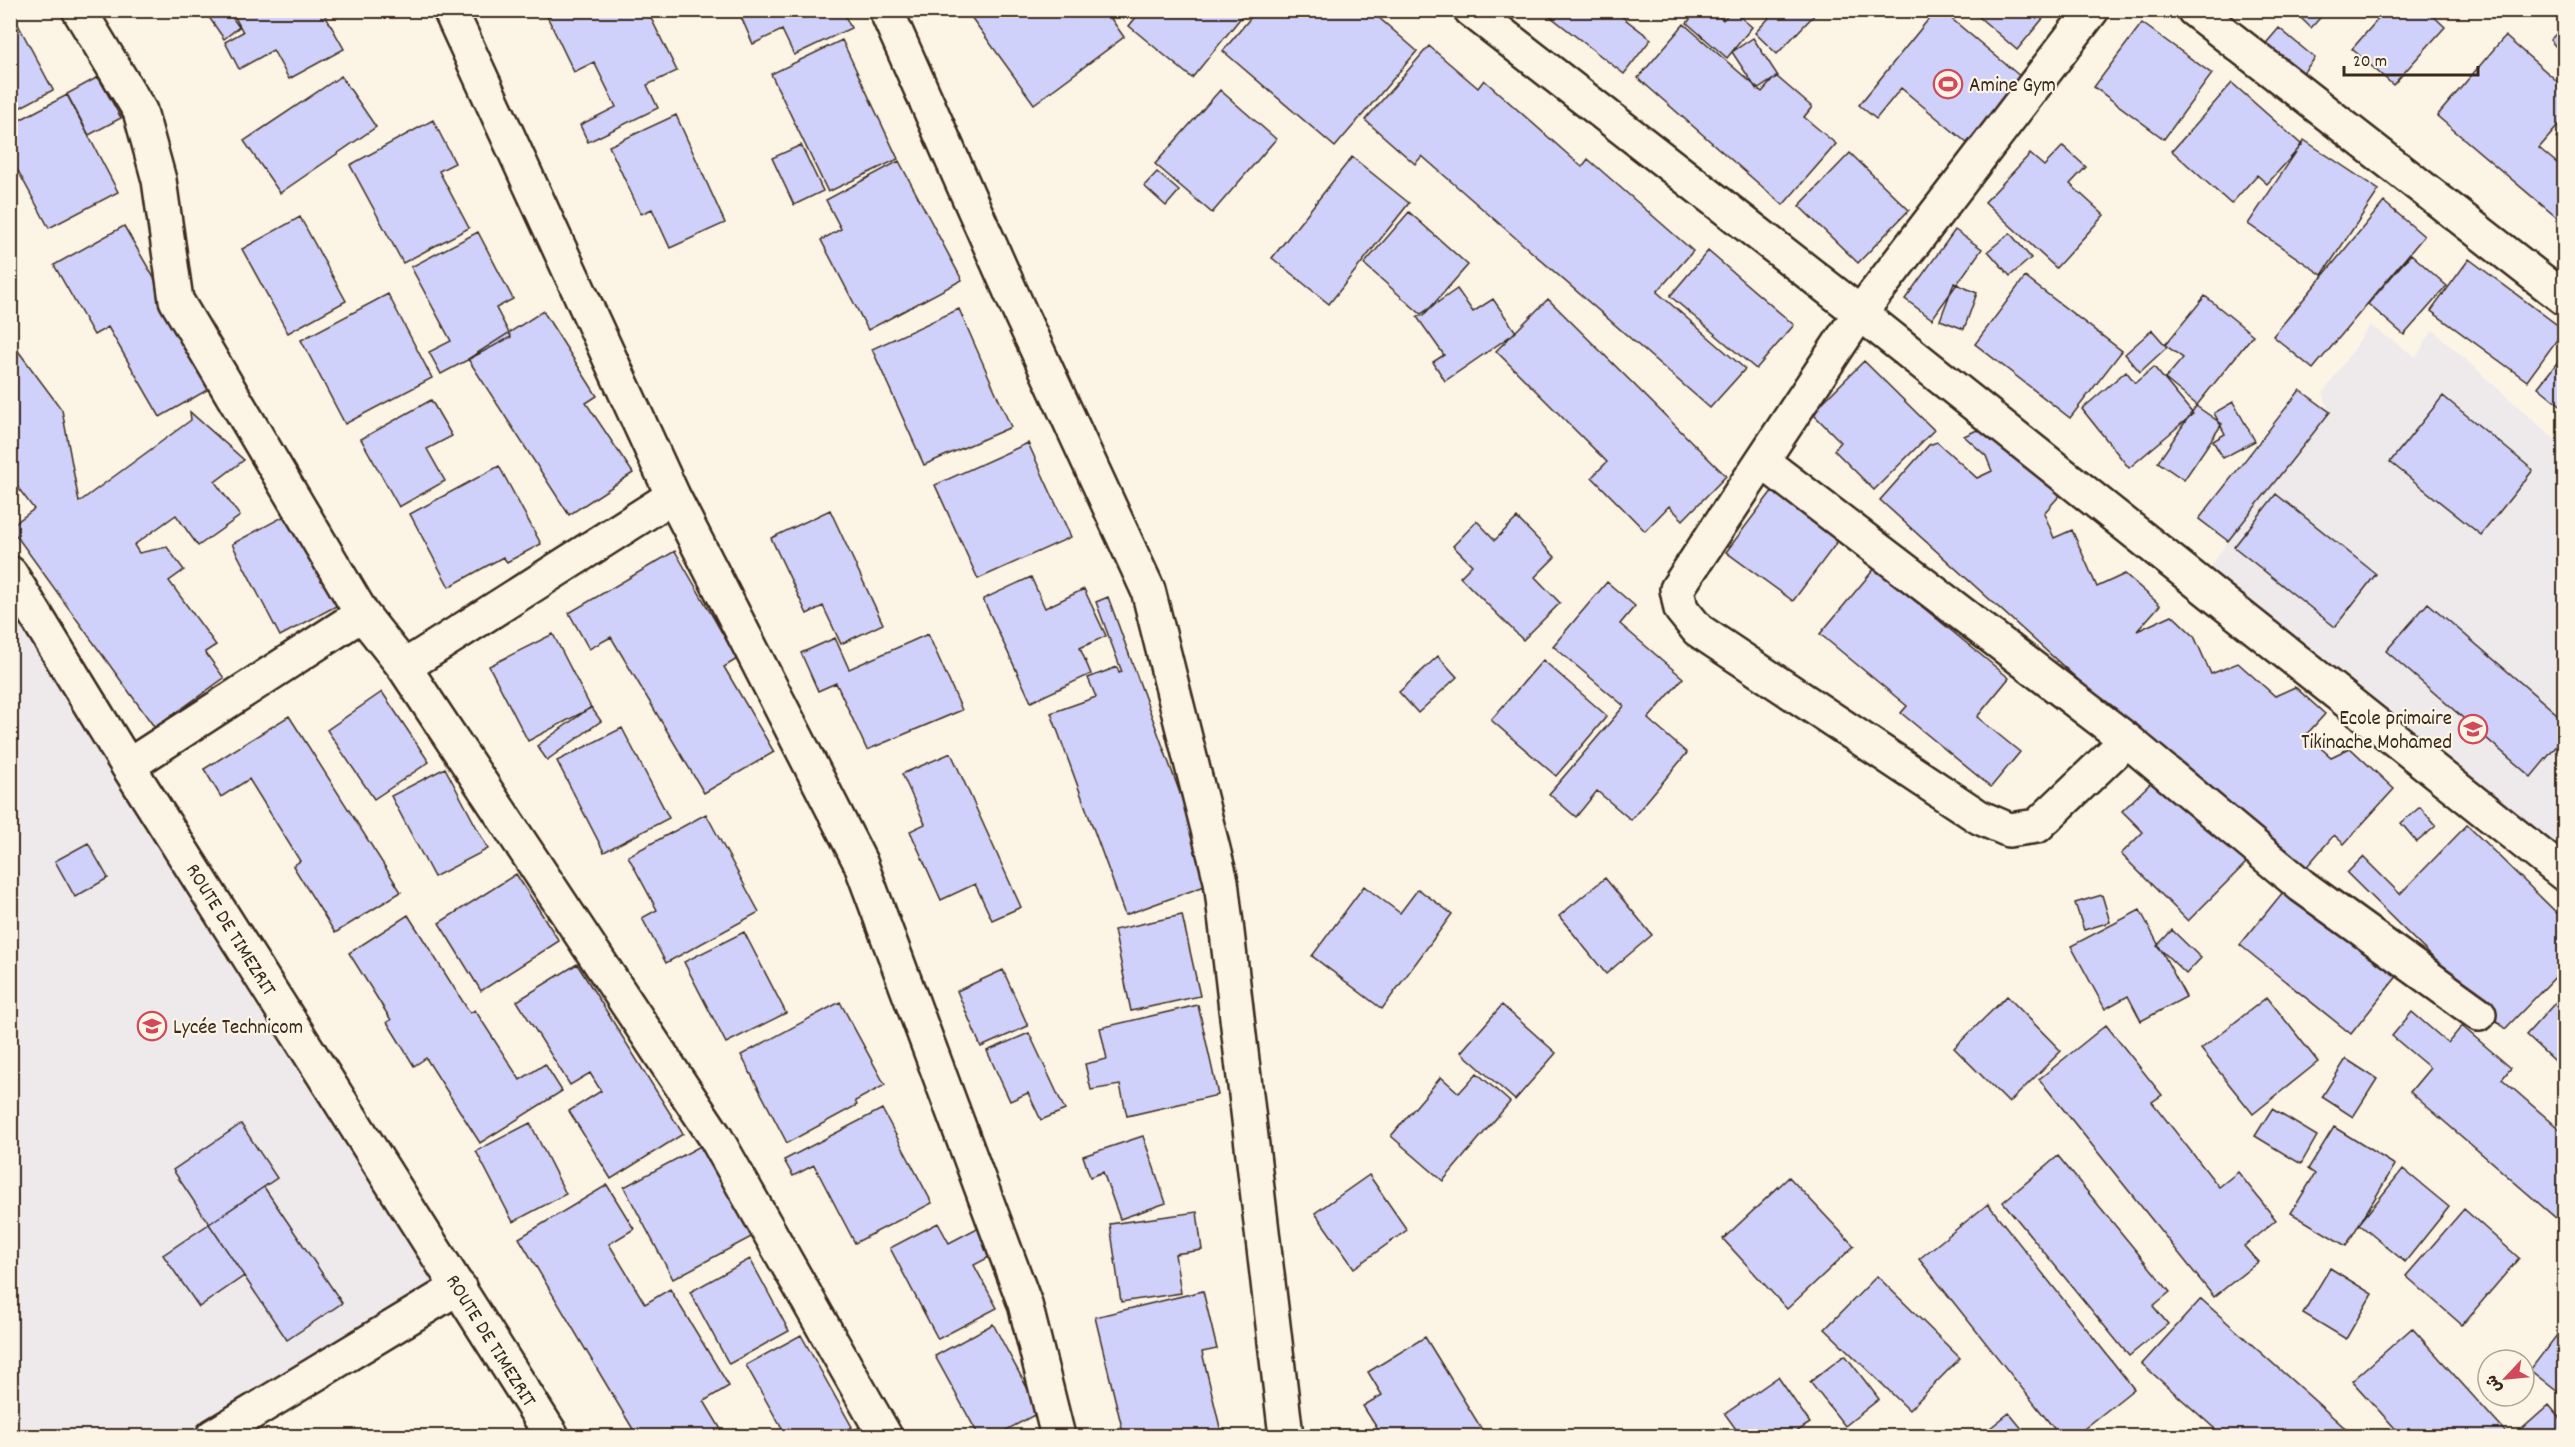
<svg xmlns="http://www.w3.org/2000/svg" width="2575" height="1447" font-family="Dekko,'Playpen Sans Arabic',sans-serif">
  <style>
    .built { fill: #eeeaeb }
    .building { fill: #cfd1fa; stroke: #3b2a1e; stroke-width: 1.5 }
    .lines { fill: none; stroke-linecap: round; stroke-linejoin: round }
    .street-casing { stroke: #3b2a1e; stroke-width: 38 }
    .secondary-casing { stroke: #3b2a1e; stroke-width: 38 }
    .street { stroke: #fcf5e5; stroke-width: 33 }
    .secondary { stroke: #fcf5e5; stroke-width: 33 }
    .labels { text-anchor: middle; stroke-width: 4.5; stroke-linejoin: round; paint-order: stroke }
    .poi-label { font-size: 21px; fill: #3b2a1e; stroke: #fcf5e5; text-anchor: start }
    .street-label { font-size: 21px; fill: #3b2a1e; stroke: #fcf5e5 }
  </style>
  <rect width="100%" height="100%" fill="#fcf5e5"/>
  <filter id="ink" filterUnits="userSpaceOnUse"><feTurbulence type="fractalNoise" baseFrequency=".0167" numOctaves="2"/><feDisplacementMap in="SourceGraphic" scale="12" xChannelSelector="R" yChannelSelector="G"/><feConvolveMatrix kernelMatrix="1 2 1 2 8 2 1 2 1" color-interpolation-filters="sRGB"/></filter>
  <g filter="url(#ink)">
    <path class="built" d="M2370 325 2416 357 2433 330 2564 448V874L2199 583 2228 541 2329 412 2323 393Z
      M10 573 459 1287 213 1436H11Z"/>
    <path class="building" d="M204 10H227L239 27 224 39Z
      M231 10H322L344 49 289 79 273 50 239 69 225 42 243 32Z
      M544 10H647L677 71 647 85 658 108 588 142 580 125 616 107 594 62 574 72Z
      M738 10H842L851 28 794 55 782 30 753 44Z
      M966 10H1105L1124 37 1034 104Z
      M1142 10H1247L1192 78 1129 26Z
      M1257 10H1370L1417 51 1335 147 1223 51Z
      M1542 10H1613L1651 39 1624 74Z
      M1697 10H1712L1723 20 1732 10 1752 27 1727 58 1687 23Z
      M1761 10H1819L1777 54 1755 33 1769 18Z
      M1936 10H1941L2021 77 1967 143 1901 88 1876 119 1859 105Z
      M1971 10H2050L2017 50Z
      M2293 10H2327L2311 28Z
      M2386 10H2427L2445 27 2393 85 2352 49Z
      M13 15 53 90 10 113V16Z
      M2142 23 2212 74 2164 139 2094 87Z
      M1684 24 1762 92 1776 76 1812 107 1804 117 1836 144 1783 205 1638 78Z
      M2564 26V56L2550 40Z
      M2279 28 2315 58 2293 85 2256 55Z
      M2505 36 2564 87V119L2539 148 2564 169V219L2562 222 2437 116Z
      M1753 38 1778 76 1757 90 1732 52Z
      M842 40 898 159 828 192 771 74Z
      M1429 46 1478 88 1484 80 1582 167 1588 159 1693 251 1657 292 1745 369 1710 408 1422 156 1415 164 1365 120Z
      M341 76 376 127 280 193 244 141Z
      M98 77 121 118 89 135 67 94Z
      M2232 83 2302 145 2267 184 2257 175 2231 204 2172 151Z
      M1220 90 1276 139 1212 213 1155 164Z
      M67 95 118 192 49 228 10 156V125Z
      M676 115 725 223 670 248 652 209 641 214 609 146Z
      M433 120 455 163 439 171 469 228 403 263 350 165Z
      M2564 126V144L2556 138Z
      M2304 140 2379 190 2322 275 2248 224Z
      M801 145 823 191 794 205 772 158Z
      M2063 146 2086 167 2070 184 2104 215 2056 268 1985 202 2030 154 2044 166Z
      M1850 153 1909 210 1858 263 1799 206Z
      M1352 157 1409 203 1329 304 1272 258Z
      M899 161 962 280 868 330 821 240 841 229 826 200Z
      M1157 172 1179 191 1166 206 1144 186Z
      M2384 202 2424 236 2313 369 2273 336Z
      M1409 212 1468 265 1423 316 1364 264Z
      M300 217 346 301 288 333 242 249Z
      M124 226 216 385 160 417 108 327 94 335 54 265Z
      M1955 230 1982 249 1932 319 1905 299Z
      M478 232 513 299 496 308 511 337 441 374 429 352 451 341 411 267Z
      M2010 233 2031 258 2010 276 1988 251Z
      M1708 251 1794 325 1756 369 1670 296Z
      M2411 254 2447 286 2404 335 2368 304Z
      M2469 259 2564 330 2527 381 2431 311Z
      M2025 277 2122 351 2070 418 1975 344Z
      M1954 283 1977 293 1964 329 1940 320Z
      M1457 289 1473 312 1493 299 1516 332 1445 381 1433 362 1444 355 1417 317Z
      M388 294 432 378 345 424 301 340Z
      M2205 296 2253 335 2197 405 2165 379 2183 358 2165 345Z
      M1548 299 1726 476 1683 520 1669 506 1645 531 1592 477 1607 462 1496 351Z
      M959 309 1011 427 924 465 872 349Z
      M543 311 597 396 586 403 633 473 569 515 468 359Z
      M2152 330 2167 347 2140 372 2125 354Z
      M10 340 62 410 79 502 191 420 190 412 244 460 215 482 240 516 198 546 176 515 134 545 139 553 167 547 184 570 169 581 216 645 205 652 224 678 155 728 10 527 34 509 10 477Z
      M2564 354V408L2538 387Z
      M1864 361 1934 430 1874 490 1834 450 1841 442 1812 413Z
      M2154 367 2193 414 2129 468 2082 409 2126 371 2135 383Z
      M2300 390 2330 412 2228 541 2199 519Z
      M2443 396 2533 470 2481 535 2390 462Z
      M431 400 452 436 427 449 445 481 399 507 361 439Z
      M2233 402 2255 441 2223 458 2213 441 2225 434 2214 413Z
      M2196 406 2222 424 2184 480 2158 462Z
      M1988 425 2062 493 2044 513 2054 538 2072 530 2097 587 2125 574 2160 605 2137 631 2172 615 2194 636 2211 674 2238 663 2275 696 2295 687 2325 714 2306 735 2331 757 2350 748 2394 789 2344 844 2334 835 2297 878 1880 500 1929 445 1937 442 1977 478 1992 471 1986 456 1964 436Z
      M1028 443 1071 537 978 579 935 485Z
      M499 466 541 544 507 562 503 557 449 587 410 514Z
      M1772 491 1838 541 1793 601 1726 552Z
      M2276 494 2376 574 2335 627 2234 547Z
      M830 510 883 624 841 644 823 606 807 614 771 538Z
      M292 512 340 604 280 636 232 544Z
      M1517 518 1555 557 1535 577 1560 603 1523 640 1460 577 1472 565 1453 546 1477 521 1495 540Z
      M675 551 737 659 724 667 774 752 704 793 611 637 589 649 569 613Z
      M1875 568 2009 678 1977 717 2020 752 1991 787 1901 713 1907 706 1820 634Z
      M1031 577 1045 608 1084 589 1106 636 1080 648 1091 674 1031 702 983 599Z
      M1607 582 1635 606 1620 624 1683 678 1648 719 1687 753 1631 820 1597 791 1576 817 1549 794 1624 706 1553 646Z
      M1108 597 1213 883 1125 915 1051 713 1096 697 1088 678 1117 667 1119 673 1122 672 1096 602Z
      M2428 603 2564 720V737L2531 777 2386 651Z
      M553 634 591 708 528 741 489 666Z
      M928 634 962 710 867 750 836 683 818 691 801 653 835 638 849 669Z
      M1438 656 1457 677 1418 713 1399 692Z
      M1543 660 1607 716 1556 776 1491 720Z
      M382 692 429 762 374 799 327 730Z
      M591 707 601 721 547 760 537 746Z
      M289 716 401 892 335 933 293 866 300 861 249 779 221 797 204 769Z
      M622 728 669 818 604 852 557 761Z
      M951 753 1021 907 992 920 975 884 941 900 910 831 925 824 902 774Z
      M445 768 488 849 434 877 391 796Z
      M2159 775 2247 862 2188 921 2121 854 2143 832 2122 811Z
      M2420 807 2436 826 2417 842 2401 823Z
      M706 814 759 912 666 963 642 918 657 910 628 856Z
      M2467 825 2564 920V968L2505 1029 2347 873 2363 857 2400 894Z
      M88 843 108 878 75 897 55 861Z
      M516 874 559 941 481 991 439 923Z
      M1605 878 1652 935 1606 974 1559 916Z
      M2292 881 2402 970 2351 1034 2240 945Z
      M1364 886 1400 913 1418 889 1452 914 1382 1009 1312 956Z
      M2102 895 2110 922 2084 930 2075 903Z
      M2140 910 2186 997 2141 1021 2128 996 2105 1009 2071 946Z
      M408 915 470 1013 475 1010 520 1080 545 1064 562 1091 480 1143 426 1058 414 1066 387 1022 391 1020 349 953Z
      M1182 915 1200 996 1131 1011 1114 930Z
      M2172 930 2201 958 2186 974 2157 946Z
      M744 932 786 1013 726 1043 684 962Z
      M577 964 683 1134 611 1179 569 1111 601 1091 590 1073 570 1085 517 1001Z
      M1003 970 1028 1026 981 1047 957 991Z
      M2564 993V1070L2526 1035Z
      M2007 996 2061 1051 2009 1103 1954 1048Z
      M2267 997 2318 1062 2253 1114 2201 1049Z
      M840 1002 885 1085 855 1101 857 1105 787 1143 741 1055Z
      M1198 1005 1218 1095 1127 1116 1120 1085 1091 1090 1085 1064 1107 1059 1100 1028Z
      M1502 1005 1556 1053 1515 1100 1461 1052Z
      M2412 1012 2448 1043 2462 1026 2511 1068 2502 1079 2564 1133V1225L2410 1092 2430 1068 2392 1036Z
      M2106 1025 2162 1095 2152 1102 2219 1187 2238 1172 2276 1220 2244 1246 2258 1262 2214 1297 2039 1079Z
      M1029 1033 1065 1110 1041 1120 1028 1093 1010 1101 987 1051Z
      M2346 1059 2377 1079 2353 1117 2322 1097Z
      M1477 1073 1510 1102 1443 1181 1391 1136 1441 1077 1459 1093Z
      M882 1109 932 1203 855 1243 814 1165 793 1176 784 1160Z
      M2272 1109 2317 1136 2301 1164 2255 1136Z
      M530 1123 566 1194 513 1222 476 1151Z
      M241 1124 277 1178 209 1224 173 1170Z
      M2334 1127 2395 1165 2346 1246 2291 1213 2315 1174 2308 1169Z
      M1143 1136 1166 1203 1120 1219 1103 1172 1090 1177 1083 1156Z
      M706 1143 755 1235 673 1279 624 1187Z
      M2058 1156 2170 1292 2153 1306 2168 1324 2129 1356 2003 1202Z
      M2403 1169 2449 1207 2405 1262 2359 1224Z
      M1369 1175 1407 1230 1354 1268 1315 1213Z
      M1789 1177 1854 1246 1787 1309 1723 1239Z
      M607 1185 634 1229 609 1244 645 1304 670 1289 729 1386 704 1401 725 1436H637L519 1238Z
      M264 1187 342 1303 287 1340 209 1224Z
      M1988 1204 2134 1389 2075 1436H2060L1919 1259Z
      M2464 1209 2519 1258 2462 1325 2406 1276Z
      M1197 1212 1202 1250 1175 1254 1181 1293 1121 1302 1110 1224Z
      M938 1223 949 1243 983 1225 997 1253 974 1265 997 1308 938 1339 890 1248Z
      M209 1224 244 1276 199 1307 163 1255Z
      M750 1259 789 1331 729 1364 690 1292Z
      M2330 1268 2372 1294 2346 1339 2303 1313Z
      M1877 1276 1960 1358 1909 1410 1825 1329Z
      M1203 1291 1217 1349 1202 1352 1222 1436H1124L1095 1317Z
      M2201 1299 2354 1436H2223L2142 1364Z
      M993 1324 1040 1412 995 1436H979L935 1356Z
      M2564 1326V1397L2530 1370Z
      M2412 1328 2509 1436H2402L2352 1381Z
      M801 1335 852 1427 835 1436H786L746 1365Z
      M1425 1337 1486 1436H1382L1363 1406 1382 1395 1368 1372Z
      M1845 1355 1879 1399 1845 1426 1810 1382Z
      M1778 1377 1810 1423 1790 1436H1741L1725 1414Z
      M2549 1405 2564 1423V1436H2514Z
      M2009 1413 2028 1436H1980Z
      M864 1425 870 1436H843Z"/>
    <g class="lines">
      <g class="street-casing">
        <path id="street" d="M79 10 140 111 159 180 176 300 362 614 404 667 716 1138 885 1436
          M450 10 673 496 860 862 1025 1304 1058 1436
          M886 10 1021 315 1148 590 1221 881 1286 1436
          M1471 10 1860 313 2564 874
          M2092 10 1860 313 1677 589 1681 609 1698 630 1979 817 2009 830 2037 826 2127 740
          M2194 10 2564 298
          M1762 461 2127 740 2302 886 2479 1014
          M404 667 673 496
          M128 766 362 614
          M213 1436 459 1287"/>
      </g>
      <g class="secondary-casing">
        <path id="secondary" d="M10 573 128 766 552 1436"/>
      </g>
      <use href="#street" class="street"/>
      <use href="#secondary" class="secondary"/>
    </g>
  </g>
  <defs>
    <g id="stadium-ring" transform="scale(1.5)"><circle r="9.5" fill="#fcf5e5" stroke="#d1495b" stroke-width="1.5"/><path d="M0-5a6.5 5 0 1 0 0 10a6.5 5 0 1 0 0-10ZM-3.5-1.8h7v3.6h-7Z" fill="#d1495b"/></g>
    <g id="school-ring" transform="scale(1.5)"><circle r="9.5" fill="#fcf5e5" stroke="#d1495b" stroke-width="1.5"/><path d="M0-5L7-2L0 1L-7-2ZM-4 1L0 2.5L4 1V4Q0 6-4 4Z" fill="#d1495b"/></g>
  </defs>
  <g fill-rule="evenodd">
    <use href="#stadium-ring" x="1948" y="84"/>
    <use href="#school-ring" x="2473" y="729"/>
    <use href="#school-ring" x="152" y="1026"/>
  </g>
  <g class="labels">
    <g class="poi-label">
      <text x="1969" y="91">Amine Gym</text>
      <text x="2452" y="724" text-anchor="end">Ecole primaire<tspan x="2452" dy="24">Tikinache Mohamed</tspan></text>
      <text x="173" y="1033">Lycée Technicom</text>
    </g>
    <g class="street-label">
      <text transform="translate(232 929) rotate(58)" y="7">ROUTE DE TIMEZRIT</text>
      <text transform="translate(492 1340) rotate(58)" y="7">ROUTE DE TIMEZRIT</text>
    </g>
  </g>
  <rect width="2575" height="1447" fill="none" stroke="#fcf5e5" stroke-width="36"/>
  <rect x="18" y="18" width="2539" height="1411" fill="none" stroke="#3b2a1e" stroke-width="2" filter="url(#ink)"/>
  <g transform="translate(2506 1378) rotate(244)"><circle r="28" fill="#fcf5e5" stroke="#afa495" stroke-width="1.5"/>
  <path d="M0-4.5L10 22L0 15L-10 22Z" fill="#d1495b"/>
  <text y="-9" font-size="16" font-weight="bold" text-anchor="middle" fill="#3b2a1e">ش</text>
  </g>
  <path d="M2344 66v9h134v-9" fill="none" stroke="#3b2a1e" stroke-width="3"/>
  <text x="2353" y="66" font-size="18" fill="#3b2a1e" stroke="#fcf5e5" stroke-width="4.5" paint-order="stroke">20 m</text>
</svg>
